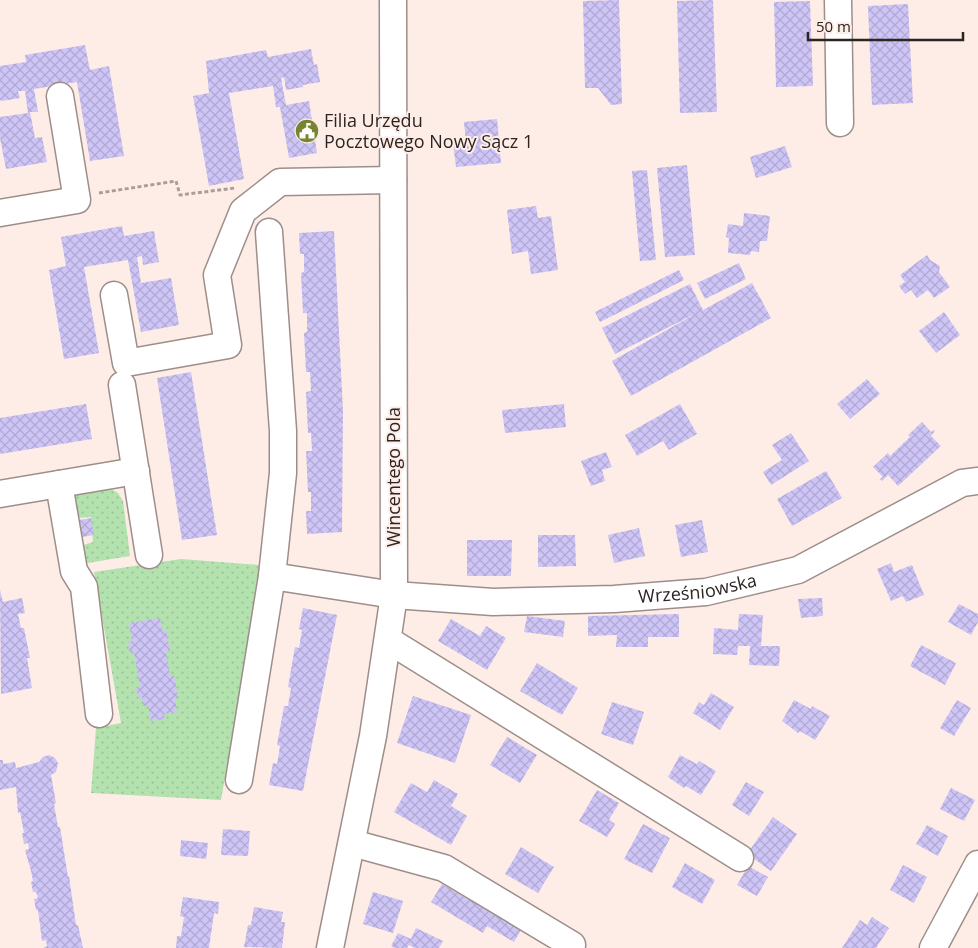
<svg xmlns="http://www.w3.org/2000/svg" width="978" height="948" font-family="'Open Sans',sans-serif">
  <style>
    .grass { fill: url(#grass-dots) }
    .building { fill: url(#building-cross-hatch) }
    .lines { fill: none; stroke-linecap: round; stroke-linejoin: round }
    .minor-casing { stroke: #9e8e89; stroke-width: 29 }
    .path { stroke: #aa9d99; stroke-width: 3; stroke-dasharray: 4 2.5; stroke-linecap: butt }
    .minor { stroke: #fff; stroke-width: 26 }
    .labels { text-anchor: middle; stroke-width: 4; stroke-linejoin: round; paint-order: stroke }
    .poi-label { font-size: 18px; fill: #2b2422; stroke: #feede7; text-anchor: start }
    .street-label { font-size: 18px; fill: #2b2422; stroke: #feede7 }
  </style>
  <defs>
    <pattern id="grass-dots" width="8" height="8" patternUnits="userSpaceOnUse" patternTransform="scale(1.25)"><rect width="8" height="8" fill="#b3e2af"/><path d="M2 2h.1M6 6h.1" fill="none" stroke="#9ac296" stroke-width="1.8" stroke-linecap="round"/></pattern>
    <pattern id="building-cross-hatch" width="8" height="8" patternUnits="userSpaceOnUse" patternTransform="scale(1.25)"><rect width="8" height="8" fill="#cec5f7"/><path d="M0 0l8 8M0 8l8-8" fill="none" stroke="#b1a9d3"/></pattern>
  </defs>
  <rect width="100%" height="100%" fill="#feede7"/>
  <path class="grass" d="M111 489 118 493 123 501 130 556 82 564 77 547 93 542 91 517 77 518 68 501 78 493Z
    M181 559 259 565 244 669 221 800 91 793 96 728 121 723 94 572Z"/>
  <path class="building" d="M619 0 622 104 611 105 598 88H585L583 1Z
    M713 0 717 112 680 113 677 1Z
    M810 1 813 86 776 87 774 2Z
    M908 4 913 103 872 105 868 6Z
    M85 45 90 70 109 66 124 156 90 161 77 82 34 89 38 112H30L35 138 42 137 47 162 6 169 0 138V117L28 113 25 91H18L20 98 2 101 0 100V66L26 62 25 55Z
    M311 49 314 65 317 64 320 82 303 85V87L286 90 284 77 281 78 286 105 309 101 317 153 289 158 280 107H276L273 86 229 93 244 179 209 186 193 96 209 93 206 61 266 50 268 57Z
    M497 119 501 163 456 167 453 143 466 142 464 122Z
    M785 146 792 167 756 178 750 157Z
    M687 165 695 255 665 257 657 168Z
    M647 170 656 260 640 261 632 171Z
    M536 206 538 218 551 216 558 270 531 274 528 251 512 254 507 210Z
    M744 213 770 216 767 241H760L759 252 751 251 750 255 728 253 729 238 726 237 728 224 743 226Z
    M122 226 124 236 154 231 159 262 143 265 142 256 137 257 141 283 171 278 179 325 141 332 128 260 84 267 99 353 64 359 49 270 66 266 61 237Z
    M334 231 343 411 342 532 307 534 306 511H311V492H308L306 451H312L311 433H308L306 392 311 391 310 372H306L304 333 307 332V313H303L301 273 304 272V254H300L299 233Z
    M927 255 930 260 940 266 939 272 950 287 934 298 928 290 917 298 911 290 905 294 899 286 905 282 900 275Z
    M739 263 746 279 705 299 697 283Z
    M679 270 684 280 600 322 595 312Z
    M752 283 771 318 631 396 612 361 695 314 615 354 602 328 690 284 703 310Z
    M944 312 960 335 936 353 919 331Z
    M191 372 217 535 182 540 157 378Z
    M867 379 880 394 850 419 837 404Z
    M86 404 92 439 0 454V418Z
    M564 404 566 427 505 433 502 410Z
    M680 404 697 434 669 450 663 441 637 456 625 435Z
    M922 422 931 432 934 430 935 431 931 436 941 446 898 486 888 475 882 481 880 479 883 477 873 467 888 453 890 456 910 437 908 435Z
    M791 433 809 461 771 485 763 472 782 460 772 445Z
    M606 452 612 467 602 470 605 481 591 486 581 461Z
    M826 471 842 498 792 526 777 499Z
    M91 518 94 535 76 538 73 521Z
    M702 520 708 552 681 557 675 525Z
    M639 528 645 556 614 563 608 535Z
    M538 535H575L576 566 538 567Z
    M467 540H512L511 576H467Z
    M891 563 894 572 912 565 924 595 906 602 903 596 891 601 877 569Z
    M0 590 3 602 22 598 25 613 18 614 21 628H24L30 658H27L32 688 1 694Z
    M822 598 823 616 801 618 798 599Z
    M959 604 978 614V622L971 635 948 622Z
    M303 608 337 615 303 791 269 785 273 763 277 764 280 746 277 745 284 706H288L291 688 288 687 295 647 299 648 302 630 299 629Z
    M679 614V637H648V647H616L617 635 588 636V616Z
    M739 614 763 615 761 646H780L779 666 749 665 750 646H738L737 655 713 654 714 628 738 630Z
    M527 616 565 621 563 637 524 632Z
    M160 618 162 630H166L170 651 166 652 170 676 174 675 178 697 175 698 177 712 164 714 165 719 151 721 148 705 143 706 142 697 138 698 136 688 140 687 134 652 130 653 128 642 132 641 129 623Z
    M451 619 480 636 486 626 506 638 487 670 438 641Z
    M921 645 956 663 945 685 910 666Z
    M537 663 578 688 562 715 520 691Z
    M711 693 734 707 720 730 693 713 699 702 704 705Z
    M413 696 471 715 455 763 397 743Z
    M794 700 811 709 812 706 830 716 815 740 800 731 798 733 782 721Z
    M957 700 971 708 954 736 940 728Z
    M612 702 644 712 633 745 601 734Z
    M507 737 537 755 520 783 490 765Z
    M49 755 55 758 58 763 56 772 51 775 56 803 54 804 58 827H60L68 877 69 876 76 925H78L83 948H43L47 946 46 940 42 941 38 910H36L34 899 38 898 36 892H33L31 882 33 881 31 871 25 850 29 849 28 843 24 844 22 833H24L20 812 18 813 16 787 0 790V760H3V764L15 762 16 768 39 762 43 757Z
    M680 755 697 764 699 761 716 771 701 795 686 786 684 788 668 777Z
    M434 780 458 794 451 806 467 816 451 845 394 812 411 783 427 792Z
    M746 782 764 792 749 816 732 805Z
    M951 788 975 800 964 821 940 809Z
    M597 790 619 803 609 820 615 824 607 837 579 821Z
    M773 817 797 834 771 871 747 854Z
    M643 824 670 838 652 873 624 859Z
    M927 825 948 836 938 856 916 844Z
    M223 829 250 831 248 856 221 855Z
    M181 840 208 843 206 859 180 856Z
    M521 847 554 867 538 893 505 874Z
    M685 863 715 880 702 904 672 887Z
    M903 865 927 877 914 903 890 890Z
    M748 866 768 877 757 896 737 885Z
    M442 884 521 930 514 942 487 926 483 933 431 902Z
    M373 892 403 901 393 933 363 924Z
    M183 897 219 902 218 914 214 913 209 948H176L177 936H181L184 917 180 916Z
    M254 907 283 912 281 922H285L282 948 244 947 248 925H251Z
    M872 917 889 928 876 948H842L860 920 867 925Z
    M416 928 443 941 439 948H415L409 945 407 948H395L391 946 398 933 411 939Z"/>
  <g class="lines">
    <g class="minor-casing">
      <g id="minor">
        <path d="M838 0 840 123"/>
        <path d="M0 213 77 200 60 96"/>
        <path d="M114 295 126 363 228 345 217 275 243 211 280 182 393 180"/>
        <path d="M122 385 149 555"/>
        <path d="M59 484 74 571 84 587 99 714"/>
        <path d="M0 494 136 471"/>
        <path id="s1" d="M272 576 394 595 493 602 614 599 706 592 798 570 962 483 978 481"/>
        <path d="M388 640 740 858"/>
        <path d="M239 780 272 576 283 473V431L269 232"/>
        <path d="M352 843 444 868 572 945"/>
        <path d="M330 948 373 736 394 595 393 0"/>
        <path d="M933 948 978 864"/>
      </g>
    </g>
    <path class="path" d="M99 193 176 181 180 195 235 188"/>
    <use href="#minor" class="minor"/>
  </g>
  <defs>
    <g id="civic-disc" transform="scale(1.25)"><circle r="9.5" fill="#778432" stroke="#feede7"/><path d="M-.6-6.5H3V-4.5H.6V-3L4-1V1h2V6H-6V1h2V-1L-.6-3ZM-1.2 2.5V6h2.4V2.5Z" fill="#fff"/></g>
  </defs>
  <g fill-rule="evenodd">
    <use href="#civic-disc" x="307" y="131"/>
  </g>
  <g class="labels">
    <g class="poi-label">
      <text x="324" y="127">Filia Urzędu<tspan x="324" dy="21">Pocztowego Nowy Sącz 1</tspan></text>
    </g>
    <g class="street-label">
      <text transform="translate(394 477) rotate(-90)" y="6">Wincentego Pola</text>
      <text dy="6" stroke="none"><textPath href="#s1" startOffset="428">Wrześniowska</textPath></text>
    </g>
  </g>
  <path d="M808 32v8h155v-8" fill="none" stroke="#2b2422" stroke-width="2.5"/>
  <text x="816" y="32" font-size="15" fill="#2b2422" stroke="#feede7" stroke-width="4" paint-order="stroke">50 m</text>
</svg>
